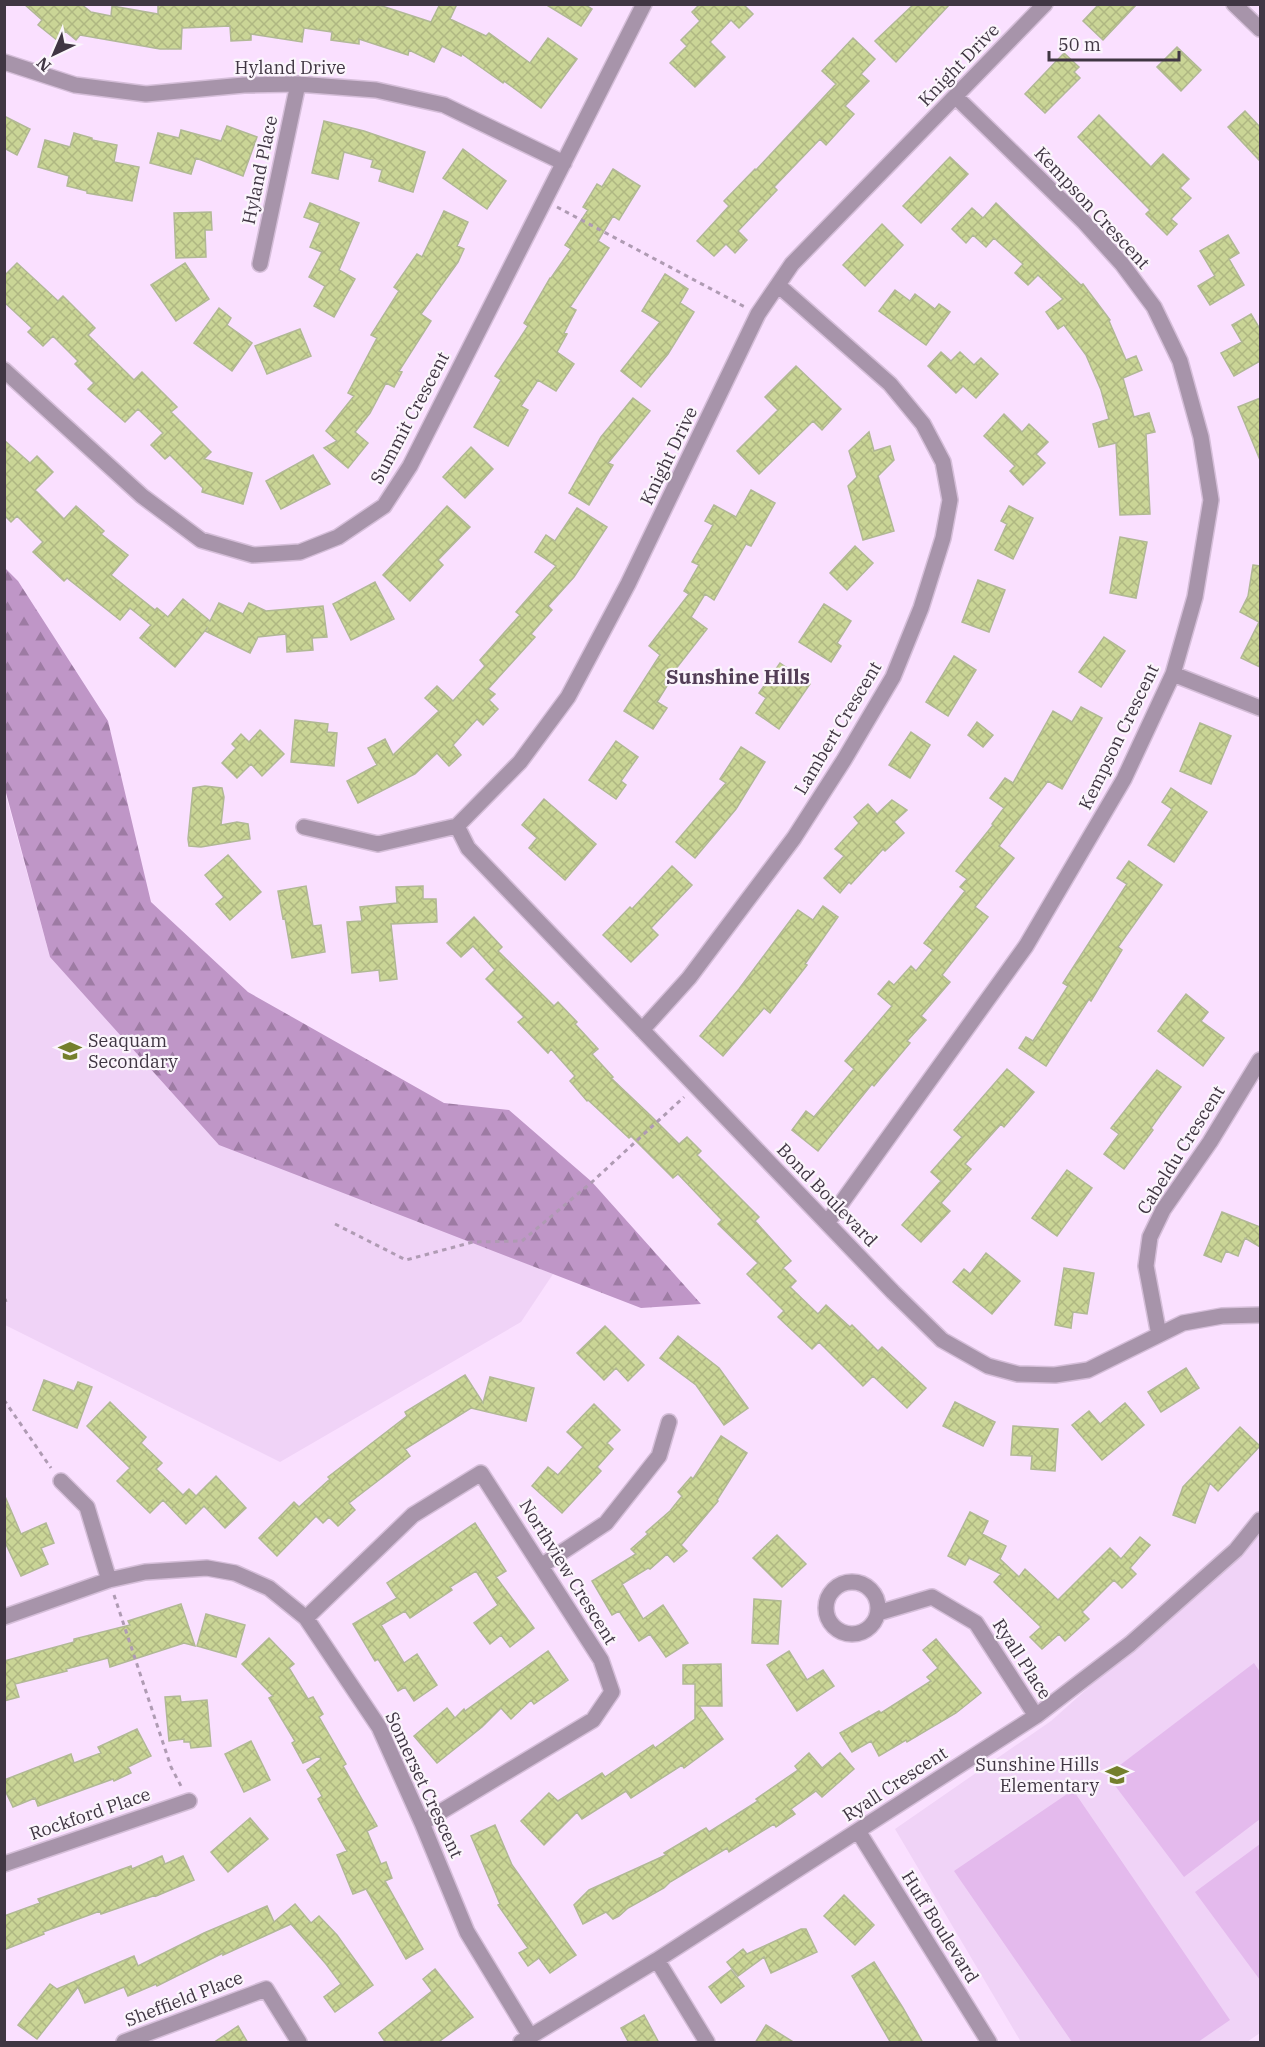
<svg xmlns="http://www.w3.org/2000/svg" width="1265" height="2047" font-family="'IBM Plex Serif',serif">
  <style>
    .built { fill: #f0d3f7 }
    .grass { fill: #e4baed }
    .forest { fill: url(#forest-firs) }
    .building { fill: url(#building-cross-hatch); stroke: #b1b895; stroke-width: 1.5 }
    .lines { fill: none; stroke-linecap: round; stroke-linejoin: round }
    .minor-casing { stroke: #d5bed9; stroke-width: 18 }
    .path { stroke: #af9bb3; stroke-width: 3; stroke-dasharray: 4.5 4.5; stroke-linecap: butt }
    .minor { stroke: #a794aa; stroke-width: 15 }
    .labels { text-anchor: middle; stroke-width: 4.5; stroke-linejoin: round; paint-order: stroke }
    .street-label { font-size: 18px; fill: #403643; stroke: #fbf5fc }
    .poi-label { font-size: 18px; fill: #403643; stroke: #fbf5fc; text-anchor: start }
    .neighbourhood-label { font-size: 20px; font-weight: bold; fill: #533e57; stroke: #fbf5fc }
  </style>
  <defs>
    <pattern id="forest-firs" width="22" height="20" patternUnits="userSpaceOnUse" patternTransform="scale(1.5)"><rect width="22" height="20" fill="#bf96c7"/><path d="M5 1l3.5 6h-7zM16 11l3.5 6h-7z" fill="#9d7ba3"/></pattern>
    <pattern id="building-cross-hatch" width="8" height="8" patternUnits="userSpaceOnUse" patternTransform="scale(1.5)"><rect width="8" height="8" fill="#cad596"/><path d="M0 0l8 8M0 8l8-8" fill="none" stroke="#afb782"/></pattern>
  </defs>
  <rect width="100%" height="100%" fill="#fae0ff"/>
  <path class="built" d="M4 789 50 957 473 1242 553 1274 521 1322 280 1462 5 1325Z
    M1260 1527V2033L1247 2042H1021L895 1829 1051 1721 1199 1589Z"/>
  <path class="grass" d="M1254 1663 1260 1672V1819L1184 1877 1107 1775Z
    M1073 1790 1230 2020 1198 2042H1072L954 1871Z
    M1260 1844V1980L1195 1892Z"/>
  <path class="forest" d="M4 567 18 581 108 721 151 902 248 992 444 1103 509 1110 592 1182 701 1304 641 1308 219 1145 50 957 5 789Z"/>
  <path class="building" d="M24 4H81L91 12 111 16 112 6 158 14V4H376L431 22 440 4H457L450 19 486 36 489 33 530 63 548 38 577 59 541 108 504 81 503 83 462 54 461 56 442 46 434 62 409 50 408 55 359 39V44L331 40 332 32 304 28 302 42 251 34V40L231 41 230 26 182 28 181 49H160L80 35 76 40 65 31 58 41 38 25 42 20Z
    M545 4H584L592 9 581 26Z
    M700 4H743L753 14 739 28 731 20 710 42 725 57 695 87 670 63 687 46 681 40 700 21 692 12Z
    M914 4H950L896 62 875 41Z
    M1099 4H1137L1103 40 1083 21Z
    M853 38 875 59 861 74 869 81 845 106 854 114 826 145 820 139 774 187 777 190 738 231 747 240 735 253 726 244 714 256 697 241 729 206 724 201 755 169 756 170 836 84 822 71Z
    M1177 47 1201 70 1181 91 1157 67Z
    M1064 53 1079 67 1074 72 1080 78 1045 113 1025 94Z
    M1245 111 1260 127V161L1228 127Z
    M1099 115 1151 167 1163 154 1189 179 1180 188 1191 198 1171 219 1177 224 1167 235 1146 214 1150 210 1078 137Z
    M4 116 30 129 17 155 4 148Z
    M324 121 364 131 425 152 413 192 379 181 382 170 371 167 373 160 344 152 338 179 312 173Z
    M227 126 257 137 243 176 196 158 191 174 150 163 158 133 179 138 181 130 221 141Z
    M74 133 92 138V140L117 145 114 162 139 167 132 201 87 193V191L67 186 69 176 38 167 45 140 70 147Z
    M463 149 506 181 487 209 443 178Z
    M950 157 968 174 921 223 903 206Z
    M613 169 640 186 619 220 613 216 598 241 609 248 570 307 576 310 564 333 567 334 557 352 574 364 556 391 538 380 521 406 528 410 508 446 474 427 501 380 495 376 528 326 524 323 550 278H551L571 249 565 245 588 210 583 207 597 184 602 187Z
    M310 203 359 223 339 270 355 279 334 317 314 306 325 286 309 277 322 252 310 247 320 223 304 217Z
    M996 203 1081 285 1083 284 1110 320 1109 321 1126 360 1136 356 1142 370 1123 378 1134 417 1149 413 1155 432 1146 434 1150 514 1120 515 1116 443 1099 447 1093 424 1109 419 1101 390 1086 355 1064 325 1058 329 1046 312 1063 299 1038 275 1028 285 1015 273 1023 264 994 238 986 247 973 235 966 243 952 229 972 208 983 218Z
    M444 211 468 222 457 246 464 249 458 262 421 314 431 321 399 371 402 372 394 387 386 383 370 413 355 432 368 443 348 468 324 448 337 441 326 431 354 396 348 393 377 338 371 335 399 291 394 287 417 254 422 257Z
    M211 212 212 230H205L206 257 176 258 174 213Z
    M882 224 903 245 865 286 843 265Z
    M1228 235 1239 253 1229 259 1244 285 1210 305 1198 286 1215 276 1200 251Z
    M17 263 58 301 63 296 95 328 88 335 134 380 142 372 177 407 171 412 211 452 204 459 252 473 243 504 202 492 203 488 170 455 165 459 151 445 163 433 138 409 125 422 88 389 94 383 75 364 78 361 53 336 43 346 28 332 32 328 4 302V276Z
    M185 263 209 299 176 321 151 285Z
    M665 274 688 289 680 303 694 312 668 354 641 387 621 371 660 322 642 311Z
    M895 290 910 301 915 294 935 309 939 304 950 312 926 345 879 311Z
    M219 308 231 318 227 325 252 343 232 371 194 343Z
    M1251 314 1260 329V361L1234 376 1221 353 1242 342 1232 325Z
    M300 329 311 356 267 374 255 346Z
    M941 352 951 361 960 352 974 365 981 358 998 374 976 398 963 386 956 393 928 366Z
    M796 366 841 409 822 430 813 421 759 474 737 451 778 410 765 397Z
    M633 398 650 411 608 463 613 465 589 505 569 493 601 437Z
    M1260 398V460L1238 407Z
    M1004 414 1022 432 1029 424 1048 442 1036 454 1045 463 1023 485 1010 471 1015 466 984 436Z
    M869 432 874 451 890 446 894 460 878 476 894 531 863 540 848 486 857 477 849 451Z
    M4 440 30 463 37 456 53 472 35 490 64 519 76 506 104 531 101 534 128 555 111 575 155 610 157 608 168 617 183 599 210 621 219 603 243 614 249 603 266 611 323 606 327 637 312 638 313 650 287 652 286 634 258 637 250 653 205 631 208 627 175 667 140 638 151 625 130 608 120 620 67 578 64 581 33 552 43 542 17 516 11 522 4 515Z
    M471 447 493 469 465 498 443 477Z
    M313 455 330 484 281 509 266 481Z
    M751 490 775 503 751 546 746 544 714 600 705 594 691 617 707 629 664 684 667 686 657 702 667 708 653 729 624 711 660 655 649 646 689 594 684 591 699 565 692 562 713 525 705 521 714 505 736 517Z
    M447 506 470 527 438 560 443 565 410 601 383 575Z
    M1009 506 1033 518 1013 559 995 550 1007 524 1001 521Z
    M577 508 607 527 574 577 548 606 552 610 531 634 535 637 488 689 495 694 489 700 498 709 483 725 477 719 453 745 461 755 449 766 437 753 415 774 358 803 347 781 377 765 368 748 385 739 393 755 439 711 425 698 437 686 453 701 485 666 480 660 520 615 516 612 556 566 535 552 546 535 555 541Z
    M1120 537 1147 542 1136 598 1110 593Z
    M855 546 873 563 847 590 830 573Z
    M1253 565 1260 566V667L1241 658 1259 622 1240 612 1248 596Z
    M978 580 1005 590 989 632 962 622Z
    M375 582 394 619 351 640 333 604Z
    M824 604 851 621 837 643 841 646 831 662 799 642Z
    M1104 637 1125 651 1101 687 1079 672Z
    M954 656 976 670 948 716 926 702Z
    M780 663 810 684 779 729 756 713 766 698 759 693Z
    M1081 707 1102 718 1062 789 1048 781 999 846 1014 858 975 907 988 917 942 975 950 982 921 1016 926 1020 907 1041 910 1043 874 1086 872 1084 818 1151 792 1130 806 1111 814 1117 854 1069 845 1061 892 1006 878 994 889 981 894 985 911 966 916 971 933 950 924 943 965 891 960 887 967 879 956 871 993 825 992 824 1004 808 990 798 1005 778 1013 783 1053 711 1072 722Z
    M295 720 328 724 327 732 337 733 334 766 291 762Z
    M977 722 993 735 983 747 968 735Z
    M1200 723 1231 736 1211 784 1180 771Z
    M260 730 284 754 262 776 251 764 237 778 222 763 236 748 232 744 241 734 249 742Z
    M911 732 930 745 910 778 889 765Z
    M616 741 638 757 621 781 626 785 616 799 589 780Z
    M741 747 765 762 736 809 695 858 676 842 726 783 720 779Z
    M205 786 222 788 224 797 221 825 237 822 248 824 250 839 201 847 189 846 188 839 193 788Z
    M1171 788 1207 812 1174 862 1148 845 1172 809 1162 802Z
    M544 799 596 844 565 880 529 848 537 838 522 825Z
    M892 800 907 810 894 822 904 833 885 851 883 849 851 884 849 882 840 893 824 878 844 856 835 849 859 823 854 817 868 804 877 814Z
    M228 855 261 892 230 920 216 904 224 897 205 875Z
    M1129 861 1162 885 1118 947 1122 950 1091 1001 1089 999 1046 1066 1019 1048 1026 1037 1033 1041 1068 986 1063 983 1127 884 1117 878Z
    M672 866 692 885 651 928 658 935 631 962 603 935 630 907 632 909Z
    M306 886 313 926 321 925 325 952 292 958 285 918 283 919 278 891Z
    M423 886V899H436L437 922 391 924 397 979 380 981 379 970 352 973 347 922 362 921 360 907 397 903 396 887Z
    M823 906 838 917 805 964 807 965 770 1013 764 1008 723 1056 700 1036 739 989 798 910 813 920Z
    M474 917 502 947 498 951 554 1006 558 1002 577 1022 575 1024 598 1049 592 1054 613 1077 611 1078 650 1115 679 1144 687 1137 701 1151 697 1155 759 1217 755 1221 791 1261 783 1268 796 1281 790 1287 818 1314 826 1305 850 1327 852 1325 878 1351 882 1347 926 1388 907 1408 873 1376 863 1386 819 1342 812 1349 778 1317 784 1311 747 1274 758 1263 718 1224 722 1220 678 1174 673 1178 631 1136 629 1138 588 1100 587 1101 570 1081 575 1076 551 1049 548 1053 518 1022 524 1017 486 979 495 970 473 946 461 957 447 943Z
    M1186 994 1208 1012 1201 1021 1224 1038 1203 1066 1158 1031Z
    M1007 1069 1034 1092 1004 1127 1001 1124 965 1164 971 1169 941 1203 950 1211 921 1242 902 1225 941 1181 931 1172 962 1137 954 1130Z
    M1157 1070 1181 1087 1151 1128 1153 1130 1124 1169 1104 1154 1119 1134 1111 1128Z
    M1067 1170 1092 1188 1057 1236 1032 1218Z
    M1222 1212 1260 1227V1247L1245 1238 1238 1256 1226 1251 1221 1262 1204 1255Z
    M986 1253 1020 1281 992 1314 953 1282 964 1269 970 1274Z
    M1064 1268 1094 1273 1087 1314 1073 1312 1071 1328 1055 1325Z
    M605 1326 644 1365 628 1381 616 1368 604 1380 577 1353Z
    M678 1336 719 1368 748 1408 724 1425 696 1385 660 1358Z
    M1186 1368 1199 1388 1161 1412 1148 1392Z
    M465 1375 483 1403 490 1377 534 1388 526 1421 471 1408 405 1449 410 1456 349 1503 355 1510 338 1526 329 1517 323 1523 316 1516 277 1556 259 1538 294 1502 299 1507 330 1479 328 1477 407 1416 405 1412Z
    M44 1380 74 1391 78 1382 92 1387 77 1428 33 1410Z
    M110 1402 146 1437 141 1443 162 1463 156 1469 183 1495 189 1489 196 1496 216 1476 246 1508 225 1528 204 1506 186 1524 163 1500 150 1513 117 1481 130 1468 87 1426Z
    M955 1402 995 1422 983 1446 943 1426Z
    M1125 1403 1144 1425 1102 1460 1072 1425 1089 1411 1100 1424Z
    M594 1404 620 1430 607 1443 613 1449 597 1467 601 1471 562 1513 532 1486 548 1467 558 1475 583 1447 567 1432Z
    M1013 1426 1058 1429 1055 1471 1031 1469 1032 1456 1011 1455Z
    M1240 1427 1260 1446 1218 1491 1210 1483 1195 1523 1173 1515 1183 1487Z
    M721 1436 747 1453 717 1500 718 1501 681 1545 687 1551 674 1562 667 1554 650 1569 648 1568 622 1584 643 1619 663 1605 688 1643 666 1657 650 1634 639 1641 619 1611 612 1615 592 1581 636 1554 631 1549 648 1534 646 1532 670 1511 682 1496 678 1492 691 1477 693 1479Z
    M4 1494 21 1534 46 1523 54 1543 41 1548 48 1564 21 1576 4 1540Z
    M970 1512 988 1521 982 1534 1006 1546 1000 1559 1019 1577 1025 1569 1058 1600 1110 1548 1121 1559 1140 1537 1150 1545 1130 1568 1136 1574 1122 1588 1114 1580 1082 1612 1089 1619 1065 1641 1059 1634 1042 1649 1030 1637 1041 1627 994 1582 1001 1574 969 1558 965 1565 948 1556Z
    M475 1523 506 1571 496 1577 534 1628 510 1647 501 1635 490 1644 474 1623 498 1605 476 1571 450 1587 452 1590 410 1618 405 1611 381 1625 404 1663 417 1654 437 1685 414 1701 405 1687 398 1691 378 1659 375 1661 353 1624 397 1598 387 1583Z
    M777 1535 806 1564 782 1587 753 1558Z
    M754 1599 781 1601 778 1644 752 1643Z
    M181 1604 195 1646 184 1643 110 1667 108 1658 66 1669 67 1671 15 1684 19 1697 4 1701V1661L74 1642V1639L130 1625 128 1621Z
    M206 1614 245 1625 236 1657 197 1646Z
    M269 1638 294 1664 289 1668 308 1699 313 1697 323 1714 319 1717 346 1764 343 1766 377 1826 367 1831 381 1864 386 1862 392 1878 385 1881 423 1949 406 1959 366 1889 353 1894 337 1855 347 1851 318 1799 322 1796 307 1770 321 1759 319 1756 303 1763 292 1743 295 1741 269 1698 273 1696 242 1664Z
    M936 1639 981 1693 956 1713 907 1742 906 1740 879 1756 871 1741 852 1752 840 1733 879 1711 881 1713 931 1681 927 1677 938 1668 923 1650Z
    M548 1651 568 1680 534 1704 531 1700 511 1719 501 1708 482 1727 437 1763 414 1736 447 1708 455 1718 464 1709 465 1711Z
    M789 1651 807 1680 823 1670 834 1686 797 1711 767 1665Z
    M721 1664 722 1706H699L723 1739 684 1768 682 1765 631 1798 626 1791 582 1819 577 1812 544 1845 521 1821 549 1793 558 1801 602 1773 605 1777 653 1745 655 1748 695 1719V1684H683V1665Z
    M180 1696 181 1702 207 1700 211 1746 191 1748 190 1742H184V1739L169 1741 165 1697Z
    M137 1729 151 1756 128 1767 131 1773 114 1781 113 1779 38 1806 35 1798 13 1807 4 1788V1780L71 1754 74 1763 101 1753 98 1747Z
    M251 1741 270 1780 244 1792 225 1754Z
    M809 1753 822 1768 840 1753 854 1769 822 1797 816 1791 791 1809 795 1814 776 1827 774 1824 729 1852 727 1848 670 1882 664 1888 628 1908 619 1916 613 1919 606 1912 583 1924 574 1905 589 1890 666 1855 664 1853 706 1828 709 1832 758 1801 756 1799 798 1770 795 1766Z
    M250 1818 268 1839 228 1872 211 1852Z
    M495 1825 512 1865 576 1955 550 1973 539 1958 528 1966 519 1953 528 1948 498 1905 500 1904 471 1836Z
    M162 1856 165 1864 183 1856 194 1880 156 1896V1895L101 1914 100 1911 43 1932 44 1934 4 1950V1916L40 1903 38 1899 131 1866 132 1869Z
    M844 1895 874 1925 855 1945 824 1916Z
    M295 1904 311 1923 319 1916 337 1935 373 1985 335 2012 324 1997 341 1984 326 1964 291 1924 223 1955V1953L157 1986 156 1984 128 1996 124 1987 85 2003 78 1987 37 2039 18 2025 50 1984 57 1989 134 1956 138 1966 204 1933 267 1906 274 1922Z
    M801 1929H806L817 1952 771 1973 764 1957 738 1976 727 1962 743 1949 747 1954Z
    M874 1962 903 2008 923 2043H891L852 1976Z
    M435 1969 473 2017 437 2043H386L379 2033 432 1991 423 1979Z
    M731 1970 744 1986 721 2003 709 1987Z
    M644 2015 659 2043H629L621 2028Z
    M766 2025 795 2043H755Z
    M238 2026 248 2043H213Z"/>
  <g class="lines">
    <g class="minor-casing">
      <path id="minor" d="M1234 4 1260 29
        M4 62 75 85 146 94 244 85 298 84 376 90 444 105 564 163
        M260 264 298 84
        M4 370 142 496 201 540 253 555 300 552 338 537 384 506 410 466 644 4
        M1173 674 1260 708
        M457 826 468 848 893 1292 942 1340 988 1366 1018 1374 1055 1375 1088 1370 1183 1323 1222 1316 1260 1315
        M304 827 378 844 457 826 520 762 568 697 628 584 758 314 792 264 1045 4
        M642 1030 689 978 794 838 844 760 893 677 921 608 943 538 950 500 943 462 923 424 890 384 778 285
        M827 1223 1026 946 1124 779 1173 674 1195 597 1211 500 1201 437 1180 361 1154 307 1122 264 1084 222 956 97
        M1159 1335 1146 1266 1150 1237 1163 1210 1210 1142 1260 1060
        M61 1481 87 1507 109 1580
        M541 1566 606 1523 659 1456 669 1422
        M826 1608a26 26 0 1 1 52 0a26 26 0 1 1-52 0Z
        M878 1613 932 1597 976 1623 1036 1716
        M4 1617 109 1580 145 1572 207 1568 235 1573 269 1588 306 1618 379 1727 422 1823 467 1932 530 2036
        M306 1618 413 1515 481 1473 601 1660 612 1692 593 1720 422 1823
        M858 1831 989 2042
        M4 1864 189 1801
        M657 1960 707 2042
        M124 2042 266 1989 299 2042
        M521 2042 657 1960 1036 1716 1130 1644 1236 1550 1260 1520"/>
    </g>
    <path class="path" d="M557 207 745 307
      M335 1224 406 1260 473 1242 522 1241 592 1182 684 1097
      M4 1301 7 1300
      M4 1400 51 1468
      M114 1595 171 1767 181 1786"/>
    <use href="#minor" class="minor"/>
  </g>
  <defs>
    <g id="school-bare" transform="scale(1.8)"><path d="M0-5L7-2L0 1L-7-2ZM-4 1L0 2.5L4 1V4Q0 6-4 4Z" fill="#747f2c" stroke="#fbf5fc" stroke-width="2.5" paint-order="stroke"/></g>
  </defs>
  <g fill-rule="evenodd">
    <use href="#school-bare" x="70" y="1051"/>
    <use href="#school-bare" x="1117" y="1775"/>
  </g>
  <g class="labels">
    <g class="street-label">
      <text transform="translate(959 65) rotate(-46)" y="6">Knight Drive</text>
      <text x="290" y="74">Hyland Drive</text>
      <text transform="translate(260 170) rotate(-78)" y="6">Hyland Place</text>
      <text transform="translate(1092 208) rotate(47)" y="6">Kempson Crescent</text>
      <text transform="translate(410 418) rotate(-62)" y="6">Summit Crescent</text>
      <text transform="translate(669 456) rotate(-64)" y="6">Knight Drive</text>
      <text transform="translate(838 728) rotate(-59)" y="6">Lambert Crescent</text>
      <text transform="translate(1119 737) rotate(-64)" y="6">Kempson Crescent</text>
      <text transform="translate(1181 1150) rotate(-58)" y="6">Cabeldu Crescent</text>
      <text transform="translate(827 1195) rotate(46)" y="6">Bond Boulevard</text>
      <text transform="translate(568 1572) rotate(58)" y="6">Northview Crescent</text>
      <text transform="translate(1022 1659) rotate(57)" y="6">Ryall Place</text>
      <text transform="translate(895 1784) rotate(-33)" y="6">Ryall Crescent</text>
      <text transform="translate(424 1785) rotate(65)" y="6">Somerset Crescent</text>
      <text transform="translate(90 1814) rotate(-19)" y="6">Rockford Place</text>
      <text transform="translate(940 1927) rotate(58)" y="6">Huff Boulevard</text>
      <text transform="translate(184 1999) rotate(-21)" y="6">Sheffield Place</text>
    </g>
    <g class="poi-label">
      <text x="88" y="1047">Seaquam<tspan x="88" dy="21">Secondary</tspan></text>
      <text x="1099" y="1771" text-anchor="end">Sunshine Hills<tspan x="1099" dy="21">Elementary</tspan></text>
    </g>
    <g class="neighbourhood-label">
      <text x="738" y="684">Sunshine Hills</text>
    </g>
  </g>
  <rect width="1265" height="2047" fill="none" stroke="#403643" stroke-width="12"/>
  <g transform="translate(54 54) rotate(224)" stroke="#fbf5fc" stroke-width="4.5" paint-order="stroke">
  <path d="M0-4.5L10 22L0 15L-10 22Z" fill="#403643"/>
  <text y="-9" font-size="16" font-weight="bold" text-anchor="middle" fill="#403643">N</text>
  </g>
  <path d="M1049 51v9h130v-9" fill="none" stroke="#403643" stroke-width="3"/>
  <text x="1058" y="51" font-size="18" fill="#403643" stroke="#fbf5fc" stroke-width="4.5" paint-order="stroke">50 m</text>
</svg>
